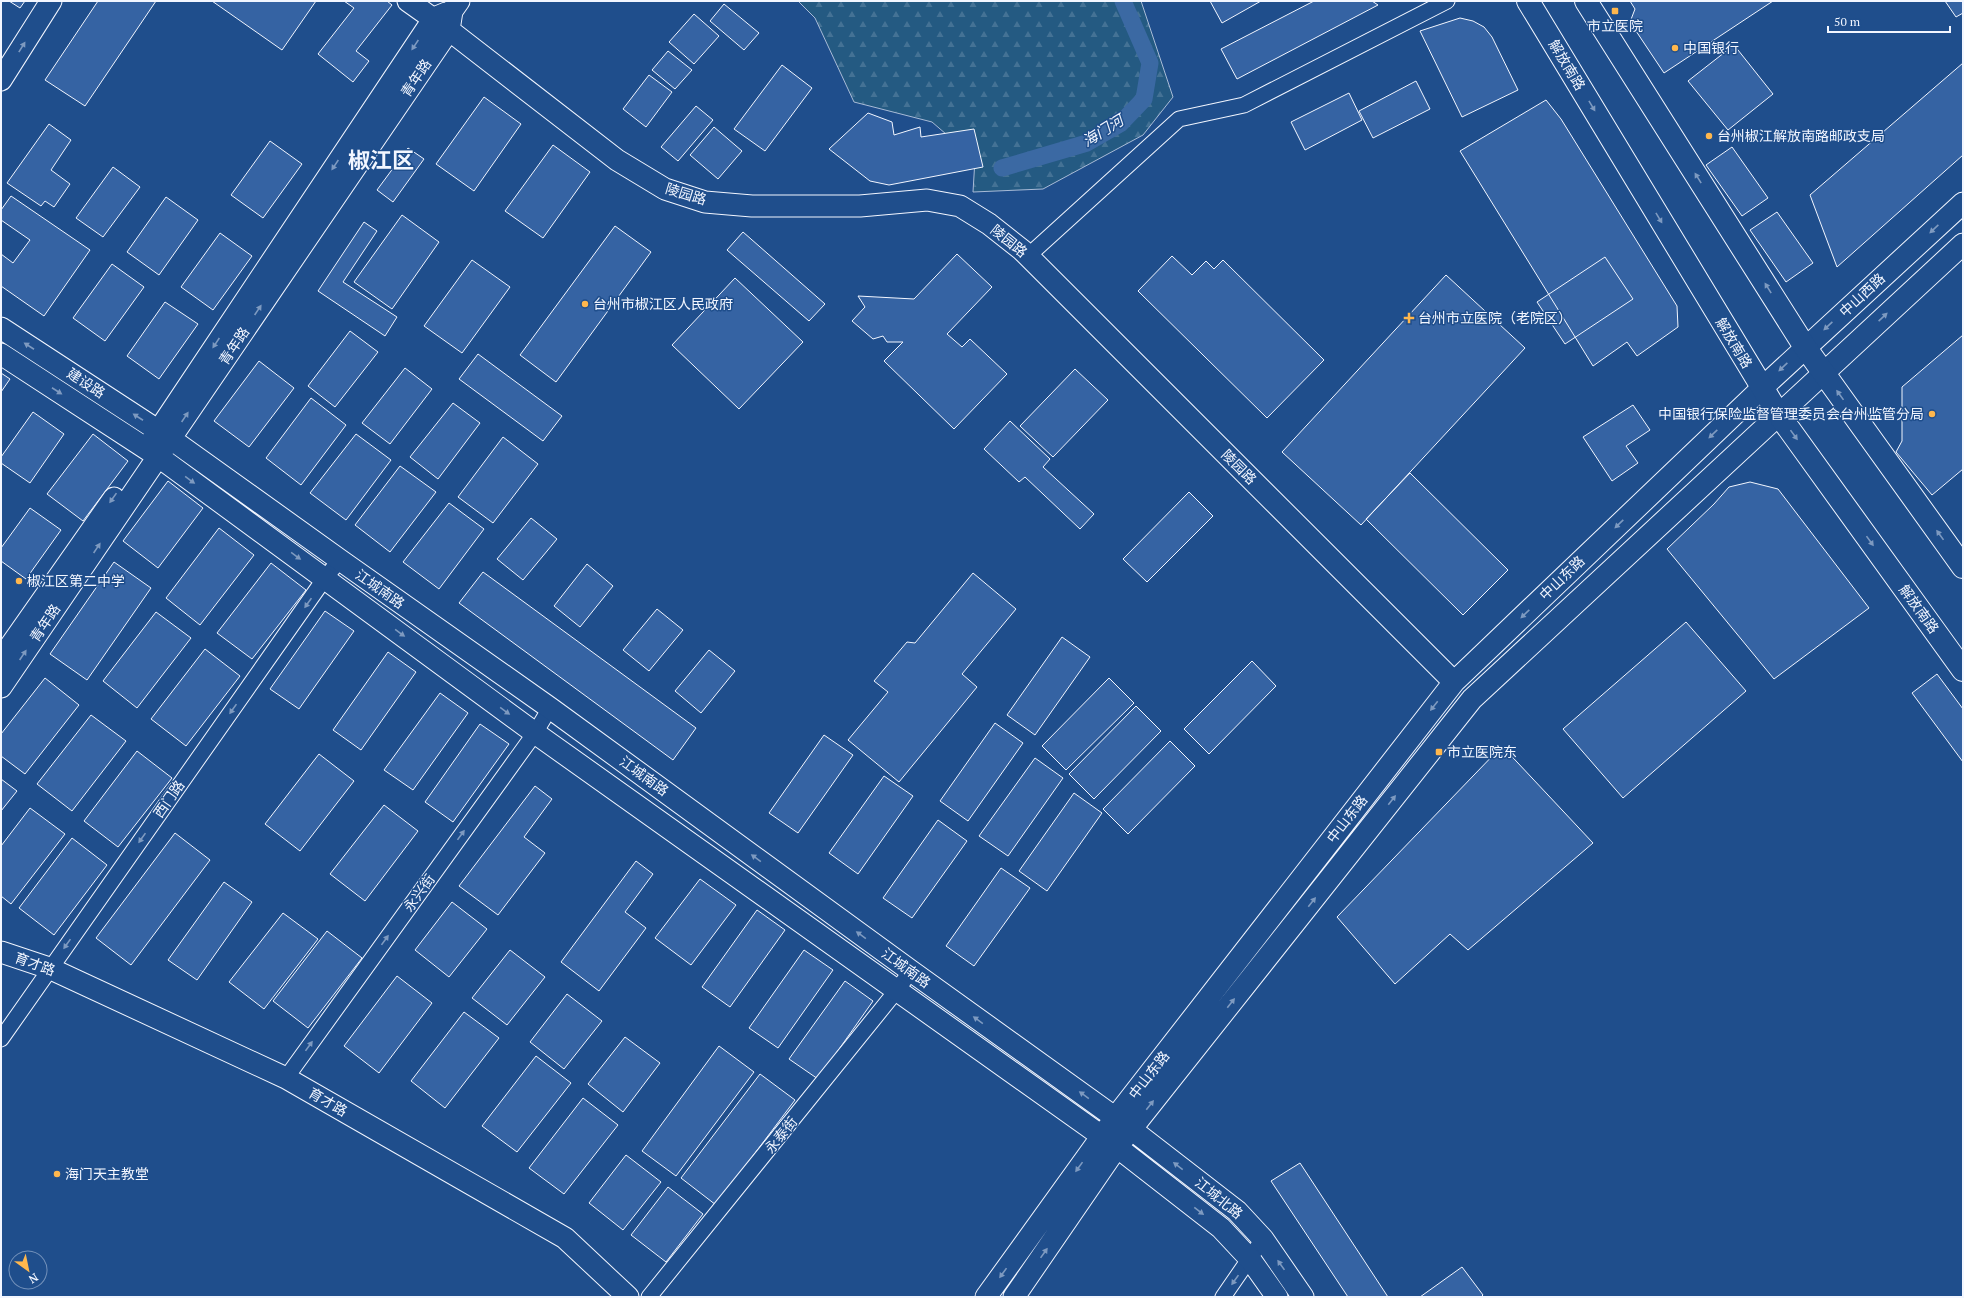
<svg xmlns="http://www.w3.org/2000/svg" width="1964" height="1298" font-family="'PT Serif','Noto Sans SC',serif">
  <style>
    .forest { fill: url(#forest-firs); stroke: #a8bbd7 }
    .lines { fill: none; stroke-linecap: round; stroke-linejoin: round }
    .canal { stroke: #3b69a3; stroke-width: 17 }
    .building { fill: #3563a3; stroke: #f2f6ff }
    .street-casing { stroke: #f2f6ff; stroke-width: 17 }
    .secondary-casing { stroke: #f2f6ff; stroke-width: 23 }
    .primary-casing { stroke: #f2f6ff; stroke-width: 24 }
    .street { stroke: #1f4e8c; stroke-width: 15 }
    .secondary { stroke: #1f4e8c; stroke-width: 21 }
    .primary { stroke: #1f4e8c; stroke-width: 22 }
    .oneway { fill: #7e9ac0 }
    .poi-dot { fill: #ffb74d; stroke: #1f4e8c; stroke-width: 1.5 }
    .labels { text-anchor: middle; stroke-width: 3; stroke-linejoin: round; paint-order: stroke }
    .poi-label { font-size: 14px; fill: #f2f6ff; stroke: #1f4e8c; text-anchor: start }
    .street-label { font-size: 14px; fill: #f2f6ff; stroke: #1f4e8c }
    .water-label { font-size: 15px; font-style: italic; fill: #f2f6ff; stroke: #1f4e8c }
    .town-label { font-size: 22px; font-weight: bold; fill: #f2f6ff; stroke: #1f4e8c }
  </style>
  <defs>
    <pattern id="forest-firs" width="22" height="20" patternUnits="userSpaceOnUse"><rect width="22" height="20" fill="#245a82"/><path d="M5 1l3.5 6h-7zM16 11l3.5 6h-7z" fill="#447295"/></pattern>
  </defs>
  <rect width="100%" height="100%" fill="#1f4e8c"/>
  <path class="forest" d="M798 1H1141L1173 97 1143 135 1043 189 973 192 975 159 932 122 854 102 815 18Z"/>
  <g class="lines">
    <path class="canal" d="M1002 168 1087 143 1120 124 1144 99 1150 63 1123 1"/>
  </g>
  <path class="building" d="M9 1H25L20 8Z
    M98 1H156L85 106 45 80Z
    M212 1H316L282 50Z
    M344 1H387L392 5 356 51 369 61 353 82 318 54 354 8Z
    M1210 1H1261L1222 23Z
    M1314 1H1372L1378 5 1237 79 1221 49Z
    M1630 1H1773L1664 73 1630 22 1635 9Z
    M1945 1H1963V13L1956 17Z
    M724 4 759 33 744 50 710 21Z
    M694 14 719 36 694 64 669 42Z
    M1460 18 1473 21 1484 27 1492 37 1518 90 1462 117 1420 31Z
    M1734 45 1773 94 1728 130 1688 81Z
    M668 51 692 70 675 89 652 70Z
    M1963 63V155L1837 267 1810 195Z
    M782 65 812 88 765 151 734 129Z
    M649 75 672 92 646 127 623 109Z
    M1416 81 1430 109 1373 138 1359 111Z
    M1349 93 1362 120 1305 150 1291 122Z
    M484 97 521 124 474 191 436 164Z
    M1546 100 1561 119 1677 306 1678 327 1637 356 1627 342 1593 366 1460 151Z
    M696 106 713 120 678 161 661 147Z
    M868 113 892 122 894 135 920 127 921 137 974 129 983 167 889 185 870 181 829 149Z
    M49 124 71 140 51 170 70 184 54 207 45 201 41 206 7 183Z
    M714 127 742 151 718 179 690 155Z
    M270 141 302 164 263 218 231 195Z
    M553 145 590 172 543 238 505 211Z
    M1732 147 1768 198 1742 216 1706 165Z
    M408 148 424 159 393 202 377 190Z
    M113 167 140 187 103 237 76 218Z
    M11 196 90 250 44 316 1 286V254L13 263 30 240 1 220V210Z
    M166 197 198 220 159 275 127 252Z
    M1777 212 1813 263 1786 282 1750 230Z
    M402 215 439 242 392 309 354 282Z
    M364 222 377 231 343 282 397 317 385 336 318 291Z
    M615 226 651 252 556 382 520 355Z
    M743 232 825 304 809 321 727 250Z
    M220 233 252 256 213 310 181 287Z
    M957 254 992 287 947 334 962 347 970 339 1007 374 954 429 884 361 903 342H887L883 336 873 339 852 321 865 307 858 296 914 299Z
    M1172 256 1192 275 1206 261 1214 269 1223 260 1324 360 1267 418 1138 291Z
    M1605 257 1633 299 1565 344 1537 302Z
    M472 260 510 287 462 353 424 326Z
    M112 264 144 287 105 341 73 318Z
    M1446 275 1525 348 1361 525 1282 452Z
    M735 278 803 342 739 409 672 345Z
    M165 302 198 324 159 379 127 356Z
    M350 331 378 352 335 407 308 386Z
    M1963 335V469L1932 495 1896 452 1902 441V387Z
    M478 354 562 416 543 441 459 379Z
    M259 361 294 388 249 447 214 421Z
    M405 368 432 389 390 444 362 423Z
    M1075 369 1108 400 1053 457 1020 426Z
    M1 373 10 379 1 392Z
    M311 398 346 425 301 485 266 458Z
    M453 403 480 423 438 479 410 457Z
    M1633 405 1650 430 1626 446 1638 463 1612 481 1583 437Z
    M33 412 64 434 30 483 1 463V457Z
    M1010 421 1050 459 1043 467 1094 514 1080 529 1025 477 1019 482 984 449Z
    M93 434 128 461 83 521 47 494Z
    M356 434 391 460 346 520 310 493Z
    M503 437 538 464 493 523 458 497Z
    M400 466 436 492 390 552 355 525Z
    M1410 473 1508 570 1463 615 1366 519Z
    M168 481 203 508 158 568 123 541Z
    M1750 482 1778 489 1869 608 1774 679 1667 549 1714 504 1729 487Z
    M1189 492 1213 516 1147 582 1123 559Z
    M449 503 484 529 439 589 403 562Z
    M30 508 61 530 26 579 1 561V548Z
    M531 518 557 539 523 580 497 559Z
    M219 528 254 555 200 625 166 598Z
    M114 562 151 588 87 680 50 654Z
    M271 563 306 590 252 659 217 633Z
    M587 564 613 586 580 627 554 606Z
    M483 572 696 728 673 760 459 603Z
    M973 573 1016 609 962 674 977 687 899 782 848 740 888 692 874 681 907 642 915 643Z
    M657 609 683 630 649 671 623 650Z
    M325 611 354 631 299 709 270 689Z
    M156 612 191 638 137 708 103 681Z
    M1686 622 1746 691 1623 798 1563 729Z
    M1062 637 1090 657 1035 735 1007 715Z
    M205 649 240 676 186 746 151 719Z
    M709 650 735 671 701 713 675 691Z
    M388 652 416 672 361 750 333 730Z
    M1252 661 1276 686 1209 754 1184 729Z
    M1937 674 1963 709V762L1912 693Z
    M45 678 79 705 25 774 1 756V734Z
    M1109 678 1134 703 1066 770 1042 746Z
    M440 693 468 713 413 790 384 770Z
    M1136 706 1161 731 1094 799 1069 774Z
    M91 715 126 741 72 811 37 784Z
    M995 723 1023 743 968 821 940 801Z
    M480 724 509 744 453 822 425 802Z
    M824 735 853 755 798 833 769 813Z
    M1170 741 1195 766 1128 834 1103 809Z
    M1502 746 1593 843 1468 950 1450 934 1395 984 1337 917Z
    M137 751 172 778 118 847 84 821Z
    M319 754 354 781 300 851 265 824Z
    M1035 758 1063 778 1008 856 979 836Z
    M884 776 913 796 858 874 829 853Z
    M1 779 17 791 1 811Z
    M535 786 552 799 524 837 545 853 498 915 459 886Z
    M1074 793 1102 813 1047 891 1019 871Z
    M384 805 418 831 365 901 330 874Z
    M30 808 65 834 11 904 1 896V846Z
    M938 820 967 841 912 918 883 898Z
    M175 833 210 860 131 965 96 938Z
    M72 838 107 865 54 935 19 908Z
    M636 861 653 874 625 912 646 928 599 991 561 962Z
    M1001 868 1030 888 974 966 946 946Z
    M700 879 736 905 691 965 655 938Z
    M224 882 252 902 197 980 168 960Z
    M452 902 487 929 449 977 415 950Z
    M757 910 785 930 730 1007 702 987Z
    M283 913 318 939 264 1009 229 982Z
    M327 931 362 958 308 1028 273 1001Z
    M510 950 545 977 507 1025 472 998Z
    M804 950 833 970 778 1048 749 1028Z
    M397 976 432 1003 379 1073 344 1046Z
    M845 981 873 1001 818 1079 789 1059Z
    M567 994 602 1021 564 1069 530 1042Z
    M464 1012 499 1038 445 1108 411 1081Z
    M625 1037 660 1063 623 1112 588 1084Z
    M719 1046 754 1072 676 1176 642 1151Z
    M536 1056 571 1083 517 1152 482 1126Z
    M760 1074 795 1100 716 1205 681 1178Z
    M583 1098 618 1125 564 1194 529 1168Z
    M626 1155 661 1182 623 1230 589 1203Z
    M1300 1163 1388 1297H1348L1271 1181Z
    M668 1187 703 1214 666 1262 631 1235Z
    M1462 1267 1483 1295 1481 1297H1420Z"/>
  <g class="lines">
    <g class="street-casing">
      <path id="street" d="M1028 256 1179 119 1244 105 1447 1
        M1 1039 325 578 340 560
        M286 1078 535 733 550 708
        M649 1297 897 990 911 971
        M1223 1297 1263 1239"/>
    </g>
    <g class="secondary-casing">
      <path id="secondary" d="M408 1 449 30 617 160 665 189 705 202 752 206H860L927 200 960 206 989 224 1022 250 1454 682
        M1 80 51 1
        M1 328 171 439 340 560 550 708 911 971 1131 1129 1237 1211 1263 1239 1303 1297
        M1 354 159 457 535 733 1117 1147 1221 1228 1250 1259 1277 1297
        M151 442 434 18 446 13
        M1 659 114 498
        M1 687 449 30 452 11 459 1
        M1 952 49 968 286 1078 565 1238 628 1297
        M986 1297 1115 1118 1454 682 1762 388 1963 203
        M1014 1297 1117 1147 1472 699 1963 244"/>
    </g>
    <g class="primary-casing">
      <path id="primary" d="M1528 1 1779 415 1963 670
        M1586 1 1805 347 1963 567"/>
    </g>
    <use href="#street" class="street"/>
    <use href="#secondary" class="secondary"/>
    <use href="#primary" class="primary"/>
  </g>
  <defs><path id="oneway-solid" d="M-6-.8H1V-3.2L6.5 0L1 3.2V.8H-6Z"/></defs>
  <g class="oneway">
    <use href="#oneway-solid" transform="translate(415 45) rotate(124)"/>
    <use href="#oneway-solid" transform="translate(22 47) rotate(-58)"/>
    <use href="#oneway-solid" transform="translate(1592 106) rotate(59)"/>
    <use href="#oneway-solid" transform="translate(335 165) rotate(124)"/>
    <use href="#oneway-solid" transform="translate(1698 178) rotate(-122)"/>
    <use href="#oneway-solid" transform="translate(1659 218) rotate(59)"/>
    <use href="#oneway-solid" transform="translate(1934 229) rotate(137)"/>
    <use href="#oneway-solid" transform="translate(1768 288) rotate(-122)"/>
    <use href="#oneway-solid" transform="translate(258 310) rotate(-56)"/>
    <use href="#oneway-solid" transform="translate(1883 317) rotate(-43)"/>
    <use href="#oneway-solid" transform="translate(1828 326) rotate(137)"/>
    <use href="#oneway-solid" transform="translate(216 343) rotate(124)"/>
    <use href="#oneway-solid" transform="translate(29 346) rotate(-147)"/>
    <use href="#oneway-solid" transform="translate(1783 367) rotate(137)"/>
    <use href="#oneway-solid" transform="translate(57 391) rotate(33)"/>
    <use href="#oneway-solid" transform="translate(1840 395) rotate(-126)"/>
    <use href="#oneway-solid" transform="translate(138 417) rotate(-147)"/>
    <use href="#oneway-solid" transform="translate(185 417) rotate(-56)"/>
    <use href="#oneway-solid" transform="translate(1713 434) rotate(136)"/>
    <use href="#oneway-solid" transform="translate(1794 435) rotate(54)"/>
    <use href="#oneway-solid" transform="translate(190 480) rotate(36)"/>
    <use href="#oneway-solid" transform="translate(113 498) rotate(125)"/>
    <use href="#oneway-solid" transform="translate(1619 524) rotate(136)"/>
    <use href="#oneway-solid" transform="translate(1940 535) rotate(-126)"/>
    <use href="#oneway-solid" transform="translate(1870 541) rotate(54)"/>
    <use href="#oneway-solid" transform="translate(97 548) rotate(-56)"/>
    <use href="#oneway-solid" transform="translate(296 556) rotate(36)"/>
    <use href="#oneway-solid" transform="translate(308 603) rotate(125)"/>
    <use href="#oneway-solid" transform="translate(1525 614) rotate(136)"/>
    <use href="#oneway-solid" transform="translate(400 633) rotate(36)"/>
    <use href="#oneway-solid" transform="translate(23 655) rotate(-56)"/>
    <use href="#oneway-solid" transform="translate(1434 706) rotate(128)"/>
    <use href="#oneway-solid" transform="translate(233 709) rotate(125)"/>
    <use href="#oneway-solid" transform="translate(505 711) rotate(36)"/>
    <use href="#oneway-solid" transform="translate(1392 800) rotate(-52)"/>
    <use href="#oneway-solid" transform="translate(461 835) rotate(-54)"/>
    <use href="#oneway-solid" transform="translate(142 838) rotate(125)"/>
    <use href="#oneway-solid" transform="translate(756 858) rotate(-144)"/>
    <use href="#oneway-solid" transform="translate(1312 902) rotate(-52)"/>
    <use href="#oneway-solid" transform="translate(861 935) rotate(-144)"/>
    <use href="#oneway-solid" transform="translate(385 940) rotate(-54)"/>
    <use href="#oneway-solid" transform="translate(67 944) rotate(125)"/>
    <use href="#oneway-solid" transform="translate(1231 1003) rotate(-52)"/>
    <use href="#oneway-solid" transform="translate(978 1020) rotate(-144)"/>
    <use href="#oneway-solid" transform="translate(309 1046) rotate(-54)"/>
    <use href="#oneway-solid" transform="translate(1084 1095) rotate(-144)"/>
    <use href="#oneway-solid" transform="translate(1150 1105) rotate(-52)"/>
    <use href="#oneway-solid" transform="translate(1178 1166) rotate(-142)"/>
    <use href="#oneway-solid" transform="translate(1079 1167) rotate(126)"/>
    <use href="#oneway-solid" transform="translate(1199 1211) rotate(38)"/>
    <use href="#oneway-solid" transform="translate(1044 1253) rotate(-55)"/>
    <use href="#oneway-solid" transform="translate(1281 1265) rotate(-125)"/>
    <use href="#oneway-solid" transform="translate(1003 1273) rotate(126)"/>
    <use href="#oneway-solid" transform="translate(1235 1280) rotate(125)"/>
  </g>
  <g class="poi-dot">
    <rect x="1611" y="7" width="8" height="8" rx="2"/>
    <circle cx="1675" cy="48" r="4"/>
    <circle cx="1709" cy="136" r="4"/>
    <circle cx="585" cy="304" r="4"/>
    <path d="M1407 312h4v4h4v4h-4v4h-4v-4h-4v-4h4z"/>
    <circle cx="1932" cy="414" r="4"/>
    <circle cx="19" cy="581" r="4"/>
    <rect x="1435" y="748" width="8" height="8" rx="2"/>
    <circle cx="57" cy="1174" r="4"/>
  </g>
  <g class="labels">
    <g class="poi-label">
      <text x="1615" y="31" text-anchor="middle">市立医院</text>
      <text x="1683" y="53">中国银行</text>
      <text x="1717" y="141">台州椒江解放南路邮政支局</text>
      <text x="593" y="309">台州市椒江区人民政府</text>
      <text x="1418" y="323">台州市立医院（老院区）</text>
      <text x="1924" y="419" text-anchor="end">中国银行保险监督管理委员会台州监管分局</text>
      <text x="27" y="586">椒江区第二中学</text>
      <text x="1447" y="757">市立医院东</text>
      <text x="65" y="1179">海门天主教堂</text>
    </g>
    <g class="street-label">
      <text transform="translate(1567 65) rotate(59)" y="5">解放南路</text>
      <text transform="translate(416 78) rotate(-56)" y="5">青年路</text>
      <text transform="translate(686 194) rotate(17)" y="5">陵园路</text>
      <text transform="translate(1009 241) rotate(39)" y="5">陵园路</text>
      <text transform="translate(1862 295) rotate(-43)" y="5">中山西路</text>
      <text transform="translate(1734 343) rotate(59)" y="5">解放南路</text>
      <text transform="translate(234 346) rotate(-56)" y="5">青年路</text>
      <text transform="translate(86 383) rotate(33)" y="5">建设路</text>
      <text transform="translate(1239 467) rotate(45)" y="5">陵园路</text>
      <text transform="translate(1562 578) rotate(-44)" y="5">中山东路</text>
      <text transform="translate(380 589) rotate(35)" y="5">江城南路</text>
      <text transform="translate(1919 609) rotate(54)" y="5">解放南路</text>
      <text transform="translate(45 623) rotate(-56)" y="5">青年路</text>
      <text transform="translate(644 776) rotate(36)" y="5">江城南路</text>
      <text transform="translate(169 799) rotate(-55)" y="5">西门路</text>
      <text transform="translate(1347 819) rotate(-52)" y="5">中山东路</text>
      <text transform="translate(419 893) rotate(-54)" y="5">永兴街</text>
      <text transform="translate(35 964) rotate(20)" y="5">育才路</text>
      <text transform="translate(906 968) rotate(36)" y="5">江城南路</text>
      <text transform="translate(1149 1075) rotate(-52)" y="5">中山东路</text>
      <text transform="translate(328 1102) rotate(30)" y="5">育才路</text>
      <text transform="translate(781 1135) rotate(-51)" y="5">永泰街</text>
      <text transform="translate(1219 1198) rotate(39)" y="5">江城北路</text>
    </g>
    <g class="water-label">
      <text transform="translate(1103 131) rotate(-32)" y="5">海门河</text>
    </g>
    <g class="town-label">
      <text x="381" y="168">椒江区</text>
    </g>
  </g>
  <rect width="1964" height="1298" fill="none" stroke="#f2f6ff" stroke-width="4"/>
  <g transform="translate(28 1270) rotate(147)"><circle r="19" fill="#1f4e8c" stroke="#7391ba"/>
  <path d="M0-3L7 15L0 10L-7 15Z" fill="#ffb74d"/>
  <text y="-6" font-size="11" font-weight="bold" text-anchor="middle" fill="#f2f6ff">N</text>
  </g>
  <path d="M1828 26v6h122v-6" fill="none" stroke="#f2f6ff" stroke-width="2"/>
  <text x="1834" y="26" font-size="12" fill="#f2f6ff" stroke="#1f4e8c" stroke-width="3" paint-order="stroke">50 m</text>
</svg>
